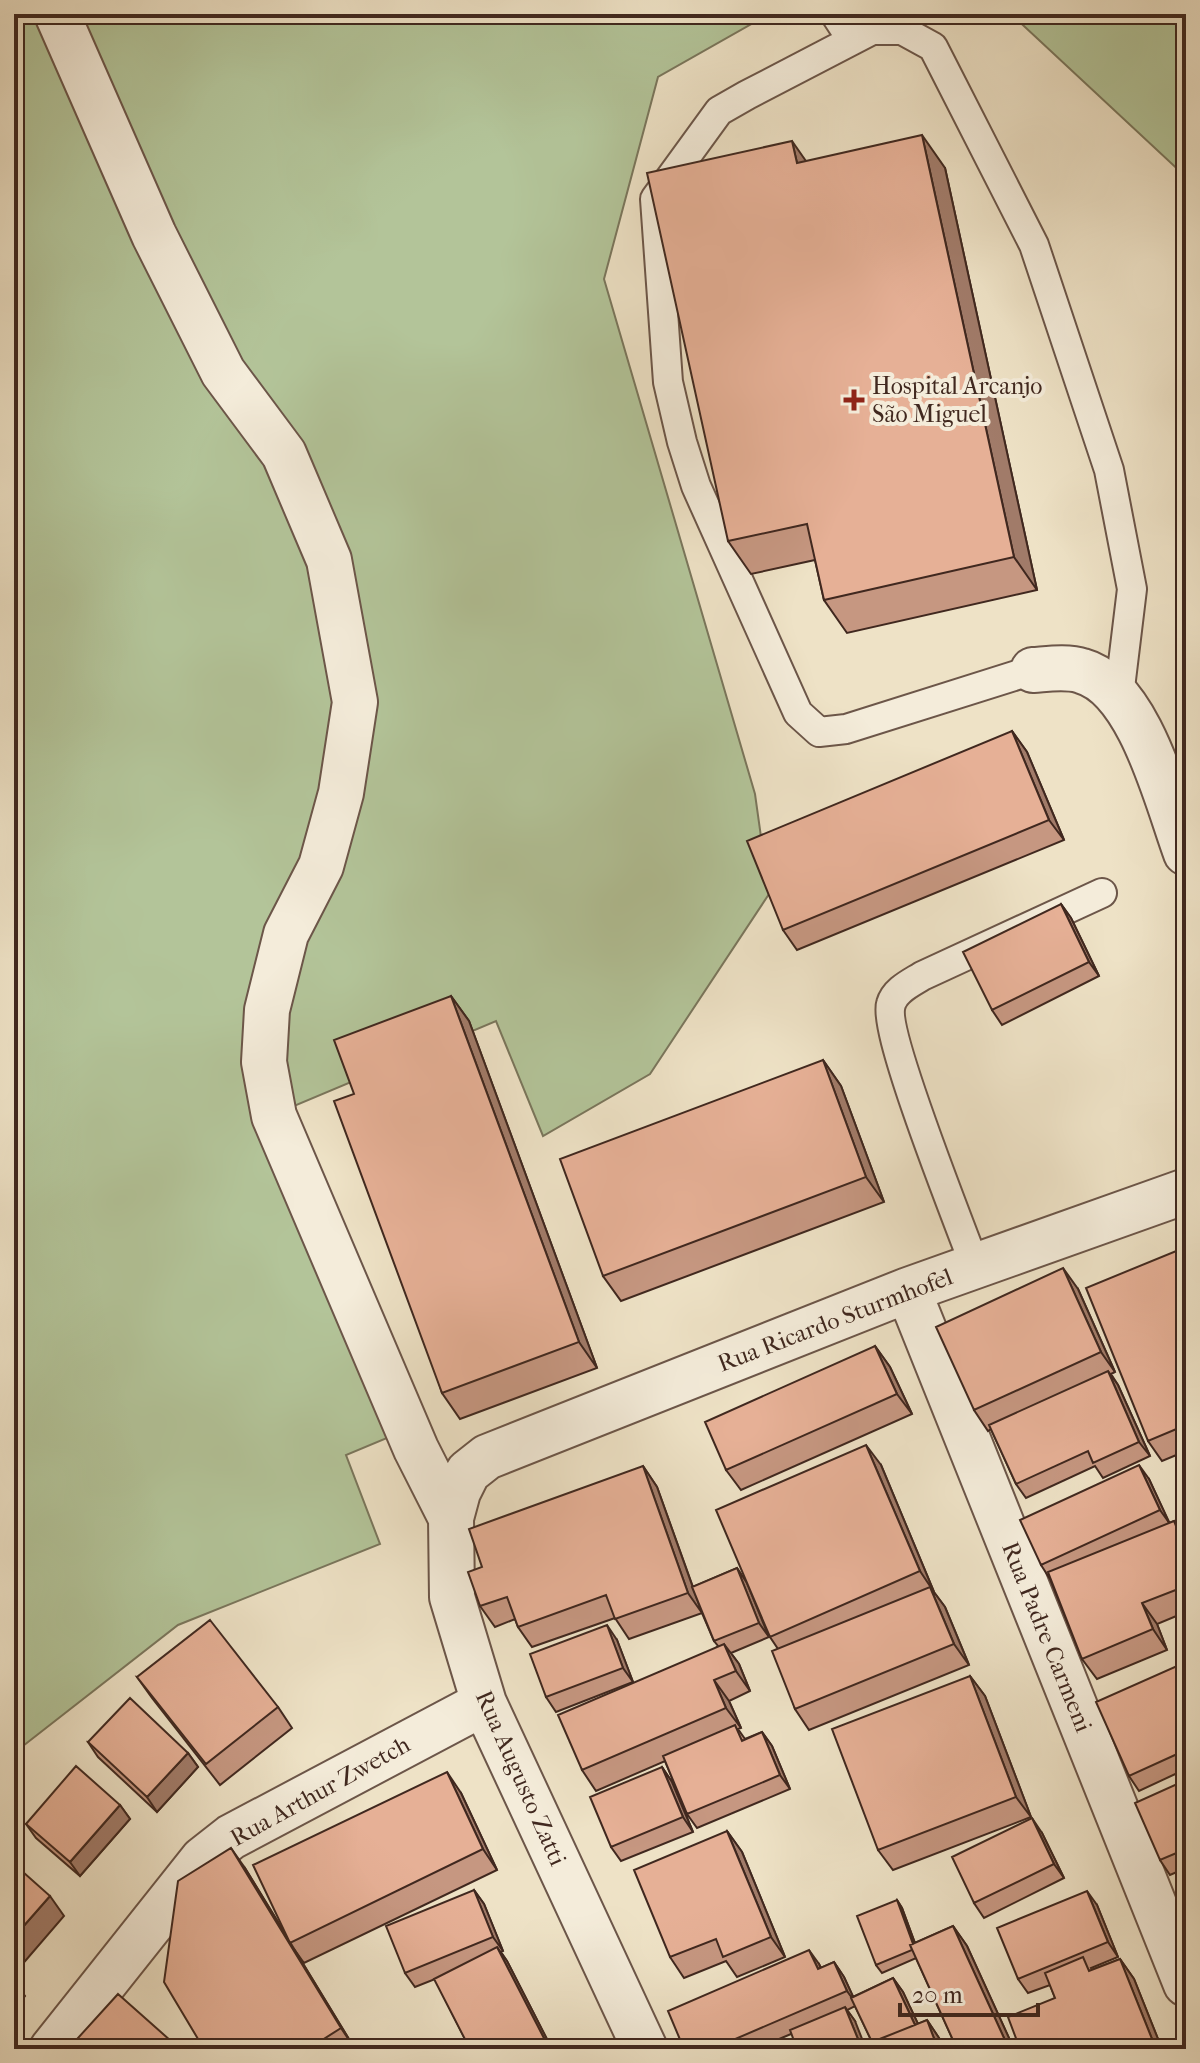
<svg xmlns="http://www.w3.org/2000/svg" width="1200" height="2063" font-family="'IM FELL French Canon',serif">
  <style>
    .green { fill: #b3c499; stroke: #7a765c; stroke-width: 2 }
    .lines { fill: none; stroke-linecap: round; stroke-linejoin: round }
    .service-casing { stroke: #6c5649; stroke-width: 32 }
    .minor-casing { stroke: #6c5649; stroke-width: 48 }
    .tertiary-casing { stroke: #6c5649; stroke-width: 48 }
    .service { stroke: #f4ecda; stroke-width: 28 }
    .minor { stroke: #f4ecda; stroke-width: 44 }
    .tertiary { stroke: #f4ecda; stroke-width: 44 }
    .wall { fill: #c69781; stroke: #40281f; stroke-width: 2 }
    .shaded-wall { fill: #a17b69; stroke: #40281f; stroke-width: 2 }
    .building { fill: #e6b096; stroke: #40281f; stroke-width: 2 }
    .poi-dot { fill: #8f2418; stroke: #f4ecda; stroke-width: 3 }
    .labels { text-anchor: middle; stroke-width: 8; stroke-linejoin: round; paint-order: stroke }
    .poi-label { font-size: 24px; fill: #40281f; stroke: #f4ecda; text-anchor: start }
    .street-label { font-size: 24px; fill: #40281f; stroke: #f4ecda }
  </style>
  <rect width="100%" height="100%" fill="#eee2c6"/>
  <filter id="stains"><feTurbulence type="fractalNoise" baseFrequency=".0025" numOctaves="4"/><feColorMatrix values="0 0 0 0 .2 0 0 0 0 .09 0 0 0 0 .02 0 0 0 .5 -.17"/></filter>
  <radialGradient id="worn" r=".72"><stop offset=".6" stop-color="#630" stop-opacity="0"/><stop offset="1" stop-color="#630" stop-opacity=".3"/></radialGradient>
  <path class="green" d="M14 14H769L658 77 604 279 755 794 769 894 650 1074 543 1136 496 1021 289 1108 399 1433 346 1455 380 1544 178 1625 14 1753Z
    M1011 14H1186V177Z"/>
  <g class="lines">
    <g class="service-casing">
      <path id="service" d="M835 14 852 40
        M1033 670 846 729 819 732 798 713 696 486 682 442 668 382 655 199 719 111 747 95 872 30H902L933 47 1034 245 1109 470 1132 589 1119 696
        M975 1266C961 1228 882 1031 891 1004 895 990 911 983 922 976L1102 893"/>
    </g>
    <g class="minor-casing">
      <path id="minor" d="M57 14 154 235 223 372 284 454 329 560 355 702 341 793 321 866 286 934 267 1010 264 1062 274 1116 416 1449 451 1518
        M908 1290 1186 1984
        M52 2049 203 1859 231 1837 484 1703
        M645 2049 484 1703 452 1597 451 1518 458 1492 468 1472 487 1457 908 1290 1186 1191"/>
    </g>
    <g class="tertiary-casing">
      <path id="tertiary" d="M1033 670C1048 669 1067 666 1082 671 1140 687 1167 802 1186 853"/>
    </g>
    <use href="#service" class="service"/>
    <use href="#minor" class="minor"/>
    <use href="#tertiary" class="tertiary"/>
  </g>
  <path class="wall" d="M805 161 945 168 1037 590 847 633 824 600 815 560 751 574 728 541Z
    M1012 731 1027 752 1064 840 797 950 783 930Z
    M1061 904 1071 918 1099 976 1002 1025 992 1010Z
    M451 996 469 1021 597 1368 460 1419 442 1393 354 1094Z
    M823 1060 841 1086 884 1202 621 1301 603 1276Z
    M1186 1247V1451L1162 1461 1148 1441Z
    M1078 1289 1115 1372 1111 1374 1118 1385 1150 1456 1103 1478 1095 1466 1026 1498 1016 1484 991 1429 988 1431 974 1410Z
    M875 1346 890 1367 912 1414 741 1490 726 1470Z
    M881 1465 934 1592 945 1607 969 1665 809 1730 795 1709 778 1649 770 1637 752 1596 769 1637 731 1653 739 1664 750 1691 729 1701 741 1728 738 1729 745 1739 762 1732 772 1746 790 1789 697 1828 687 1814 665 1761 596 1791 582 1770 718 1646 714 1641 702 1613 629 1639 615 1618 532 1647 518 1627 515 1619 495 1627 480 1606 482 1567 643 1466 657 1487 693 1587 737 1568 746 1582Z
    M1149 1479 1169 1523 1174 1521 1186 1538V1612L1157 1624 1167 1650 1097 1679 1082 1659 1050 1579 1041 1565Z
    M617 1640 633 1682 556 1712 546 1697Z
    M1186 1662V1769L1139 1791 1129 1776Z
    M970 1676 985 1696 1031 1817 893 1870 878 1850Z
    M137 1677 278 1707 292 1728 220 1785 152 1698Z
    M88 1742 188 1753 198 1767 157 1812 98 1757Z
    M662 1767 672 1782 693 1832 621 1861 611 1847Z
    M1186 1780V1868L1170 1875 1160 1860Z
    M461 1793 497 1870 304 1963 294 1949 355 2049H204L245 1868 288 1938Z
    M120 1805 130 1819 80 1876 36 1838 26 1824Z
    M727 1831 742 1852 785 1957 737 1977 726 1961 684 1978 670 1957Z
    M1042 1833 1064 1878 984 1918 974 1903Z
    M474 1890 484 1904 503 1951 501 1952 507 1961 552 2049H470L435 1979 415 1987 405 1973Z
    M897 1900 902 1908 915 1943 953 1926 967 1946 1014 2049H957L916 1958 882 1973 876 1965Z
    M1097 1905 1118 1957 1091 1968 1092 1970 1120 1959 1134 1979 1162 2049H1020L1055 1998 1050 1985 1028 1993 1018 1979Z
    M834 1962 844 1977 853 1997 893 1978 903 1992 918 2024 927 2020 941 2041 872 2042 855 2006 847 2010 855 2021 791 2034 755 2049H684L819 1964 821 1968Z"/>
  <path class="shaded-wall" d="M922 135 945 168 1037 590 1014 557Z
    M792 141 815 174 797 163Z
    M1012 731 1027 752 1064 840 1049 820Z
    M1061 904 1071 918 1099 976 1089 962Z
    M451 996 469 1021 597 1368 579 1342Z
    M823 1060 841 1086 884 1202 866 1177Z
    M1063 1268 1078 1289 1115 1372 1101 1352Z
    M875 1346 890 1367 912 1414 897 1394Z
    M1108 1371 1118 1385 1150 1456 1139 1442Z
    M866 1445 881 1465 934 1592 920 1571Z
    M1139 1465 1149 1479 1170 1524 1160 1510Z
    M643 1466 657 1487 702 1613 688 1593Z
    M1174 1521 1186 1538V1551Z
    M737 1568 747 1583 769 1637 759 1623Z
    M930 1587 945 1607 969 1665 954 1644Z
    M1142 1603 1157 1624 1167 1650 1153 1629Z
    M607 1625 617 1640 633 1682 623 1668Z
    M724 1644 739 1664 750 1691 736 1671Z
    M970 1676 985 1696 1031 1817 1016 1797Z
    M714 1680 729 1701 741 1728 726 1708Z
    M762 1732 772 1746 790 1789 780 1775Z
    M188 1753 198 1767 157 1812 147 1797Z
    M662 1767 672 1782 693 1832 683 1817Z
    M447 1772 461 1793 497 1870 483 1849Z
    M120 1805 130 1819 80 1876 70 1862Z
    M1032 1818 1042 1833 1064 1878 1054 1864Z
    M727 1831 742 1852 785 1957 771 1937Z
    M231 1848 245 1868 355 2049 341 2028Z
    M474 1890 484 1904 503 1951 493 1937Z
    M1087 1891 1097 1905 1118 1957 1108 1942Z
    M50 1896 64 1916 14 1974V1937Z
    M897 1900 902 1908 920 1957 915 1949Z
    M953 1926 967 1946 1014 2049H1009Z
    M497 1947 507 1961 552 2049 549 2048Z
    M809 1950 819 1964 828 1984 818 1969Z
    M1120 1959 1134 1979 1162 2049H1156Z
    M834 1962 844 1977 857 2005 847 1991Z
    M893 1978 903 1992 926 2041 916 2027Z
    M15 1982 25 1996 14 2011V1983Z
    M845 2007 855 2021 866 2049H862Z
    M927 2020 941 2041 944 2049H938Z"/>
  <path class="building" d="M922 135 1014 557 824 600 807 524 728 541 647 173 792 141 797 163Z
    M1012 731 1049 820 783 930 747 841Z
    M1186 784V802L1180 787Z
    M1061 904 1089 962 992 1010 963 952Z
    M451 996 579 1342 442 1393 334 1101 354 1094 334 1040Z
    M823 1060 866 1177 603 1276 560 1159Z
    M1186 1247V1425L1148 1441 1086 1288Z
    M1063 1268 1101 1352 974 1410 936 1327Z
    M875 1346 897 1394 726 1470 705 1422Z
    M1108 1371 1139 1442 1093 1463 1088 1451 1016 1484 989 1425Z
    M866 1445 920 1571 770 1637 716 1510Z
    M1139 1465 1160 1510 1041 1565 1020 1520Z
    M643 1466 688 1593 615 1619 606 1595 518 1627 507 1597 480 1606 468 1572 482 1567 469 1529Z
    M1174 1521 1186 1551V1586L1142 1603 1153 1629 1082 1659 1048 1572Z
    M737 1568 759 1623 714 1641 692 1587Z
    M930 1587 954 1644 795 1709 772 1651Z
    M210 1620 278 1707 206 1764 137 1677Z
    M607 1625 623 1668 546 1697 530 1654Z
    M724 1644 736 1671 714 1680 726 1708 582 1770 558 1715Z
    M1186 1662V1750L1129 1776 1096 1702Z
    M970 1676 1016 1797 878 1850 832 1729Z
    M130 1698 188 1753 147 1797 88 1742Z
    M735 1725 742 1741 762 1732 780 1775 687 1814 663 1756Z
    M76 1766 120 1805 70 1862 26 1824Z
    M662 1767 683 1817 611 1847 590 1797Z
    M447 1772 483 1849 290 1943 253 1865Z
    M1186 1780V1849L1160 1860 1135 1803Z
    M1032 1818 1054 1864 974 1903 952 1857Z
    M727 1831 771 1937 723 1957 716 1939 670 1957 634 1870Z
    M231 1848 341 2028 308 2049H204L164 1982 178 1881Z
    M14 1864 50 1896 14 1937Z
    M474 1890 493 1937 405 1973 386 1926Z
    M1087 1891 1108 1942 1018 1979 997 1928Z
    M897 1900 913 1944 910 1945 912 1950 876 1965 857 1916Z
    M953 1926 1009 2049H957L910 1945Z
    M497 1947 549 2048 547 2049H470L434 1979Z
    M809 1950 818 1969 834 1962 847 1991 712 2049H684L668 2011Z
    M1083 1957 1089 1971 1120 1959 1156 2049H1020L1008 2017 1055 1998 1045 1973Z
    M893 1978 915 2025 872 2042 851 1998Z
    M118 1994 180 2049H68Z
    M845 2007 862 2049H797L790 2030Z
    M927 2020 938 2049H872L870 2043Z"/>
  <path class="poi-dot" d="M850 388h8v8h8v8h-8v8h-8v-8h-8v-8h8z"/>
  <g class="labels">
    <g class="poi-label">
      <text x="872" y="394">Hospital Arcanjo<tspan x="872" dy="28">São Miguel</tspan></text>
    </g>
    <g class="street-label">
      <text transform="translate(835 1320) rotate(-21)" y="8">Rua Ricardo Sturmhofel</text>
      <text transform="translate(1047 1637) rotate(68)" y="8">Rua Padre Carmeni</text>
      <text transform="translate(521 1778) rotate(66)" y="8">Rua Augusto Zatti</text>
      <text transform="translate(320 1791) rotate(-29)" y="8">Rua Arthur Zwetch</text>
    </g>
  </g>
  <rect width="1200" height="2063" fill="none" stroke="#eee2c6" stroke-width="48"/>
  <rect x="16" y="16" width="1168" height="2031" fill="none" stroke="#40281f" stroke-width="4"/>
  <rect x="24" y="24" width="1152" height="2015" fill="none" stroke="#40281f" stroke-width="2"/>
  <path d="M900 2003v12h138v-12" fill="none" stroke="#40281f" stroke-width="4"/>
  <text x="912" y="2003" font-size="24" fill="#40281f" stroke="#f4ecda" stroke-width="6" paint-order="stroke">20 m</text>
  <rect width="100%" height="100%" filter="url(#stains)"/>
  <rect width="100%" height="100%" fill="url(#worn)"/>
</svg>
